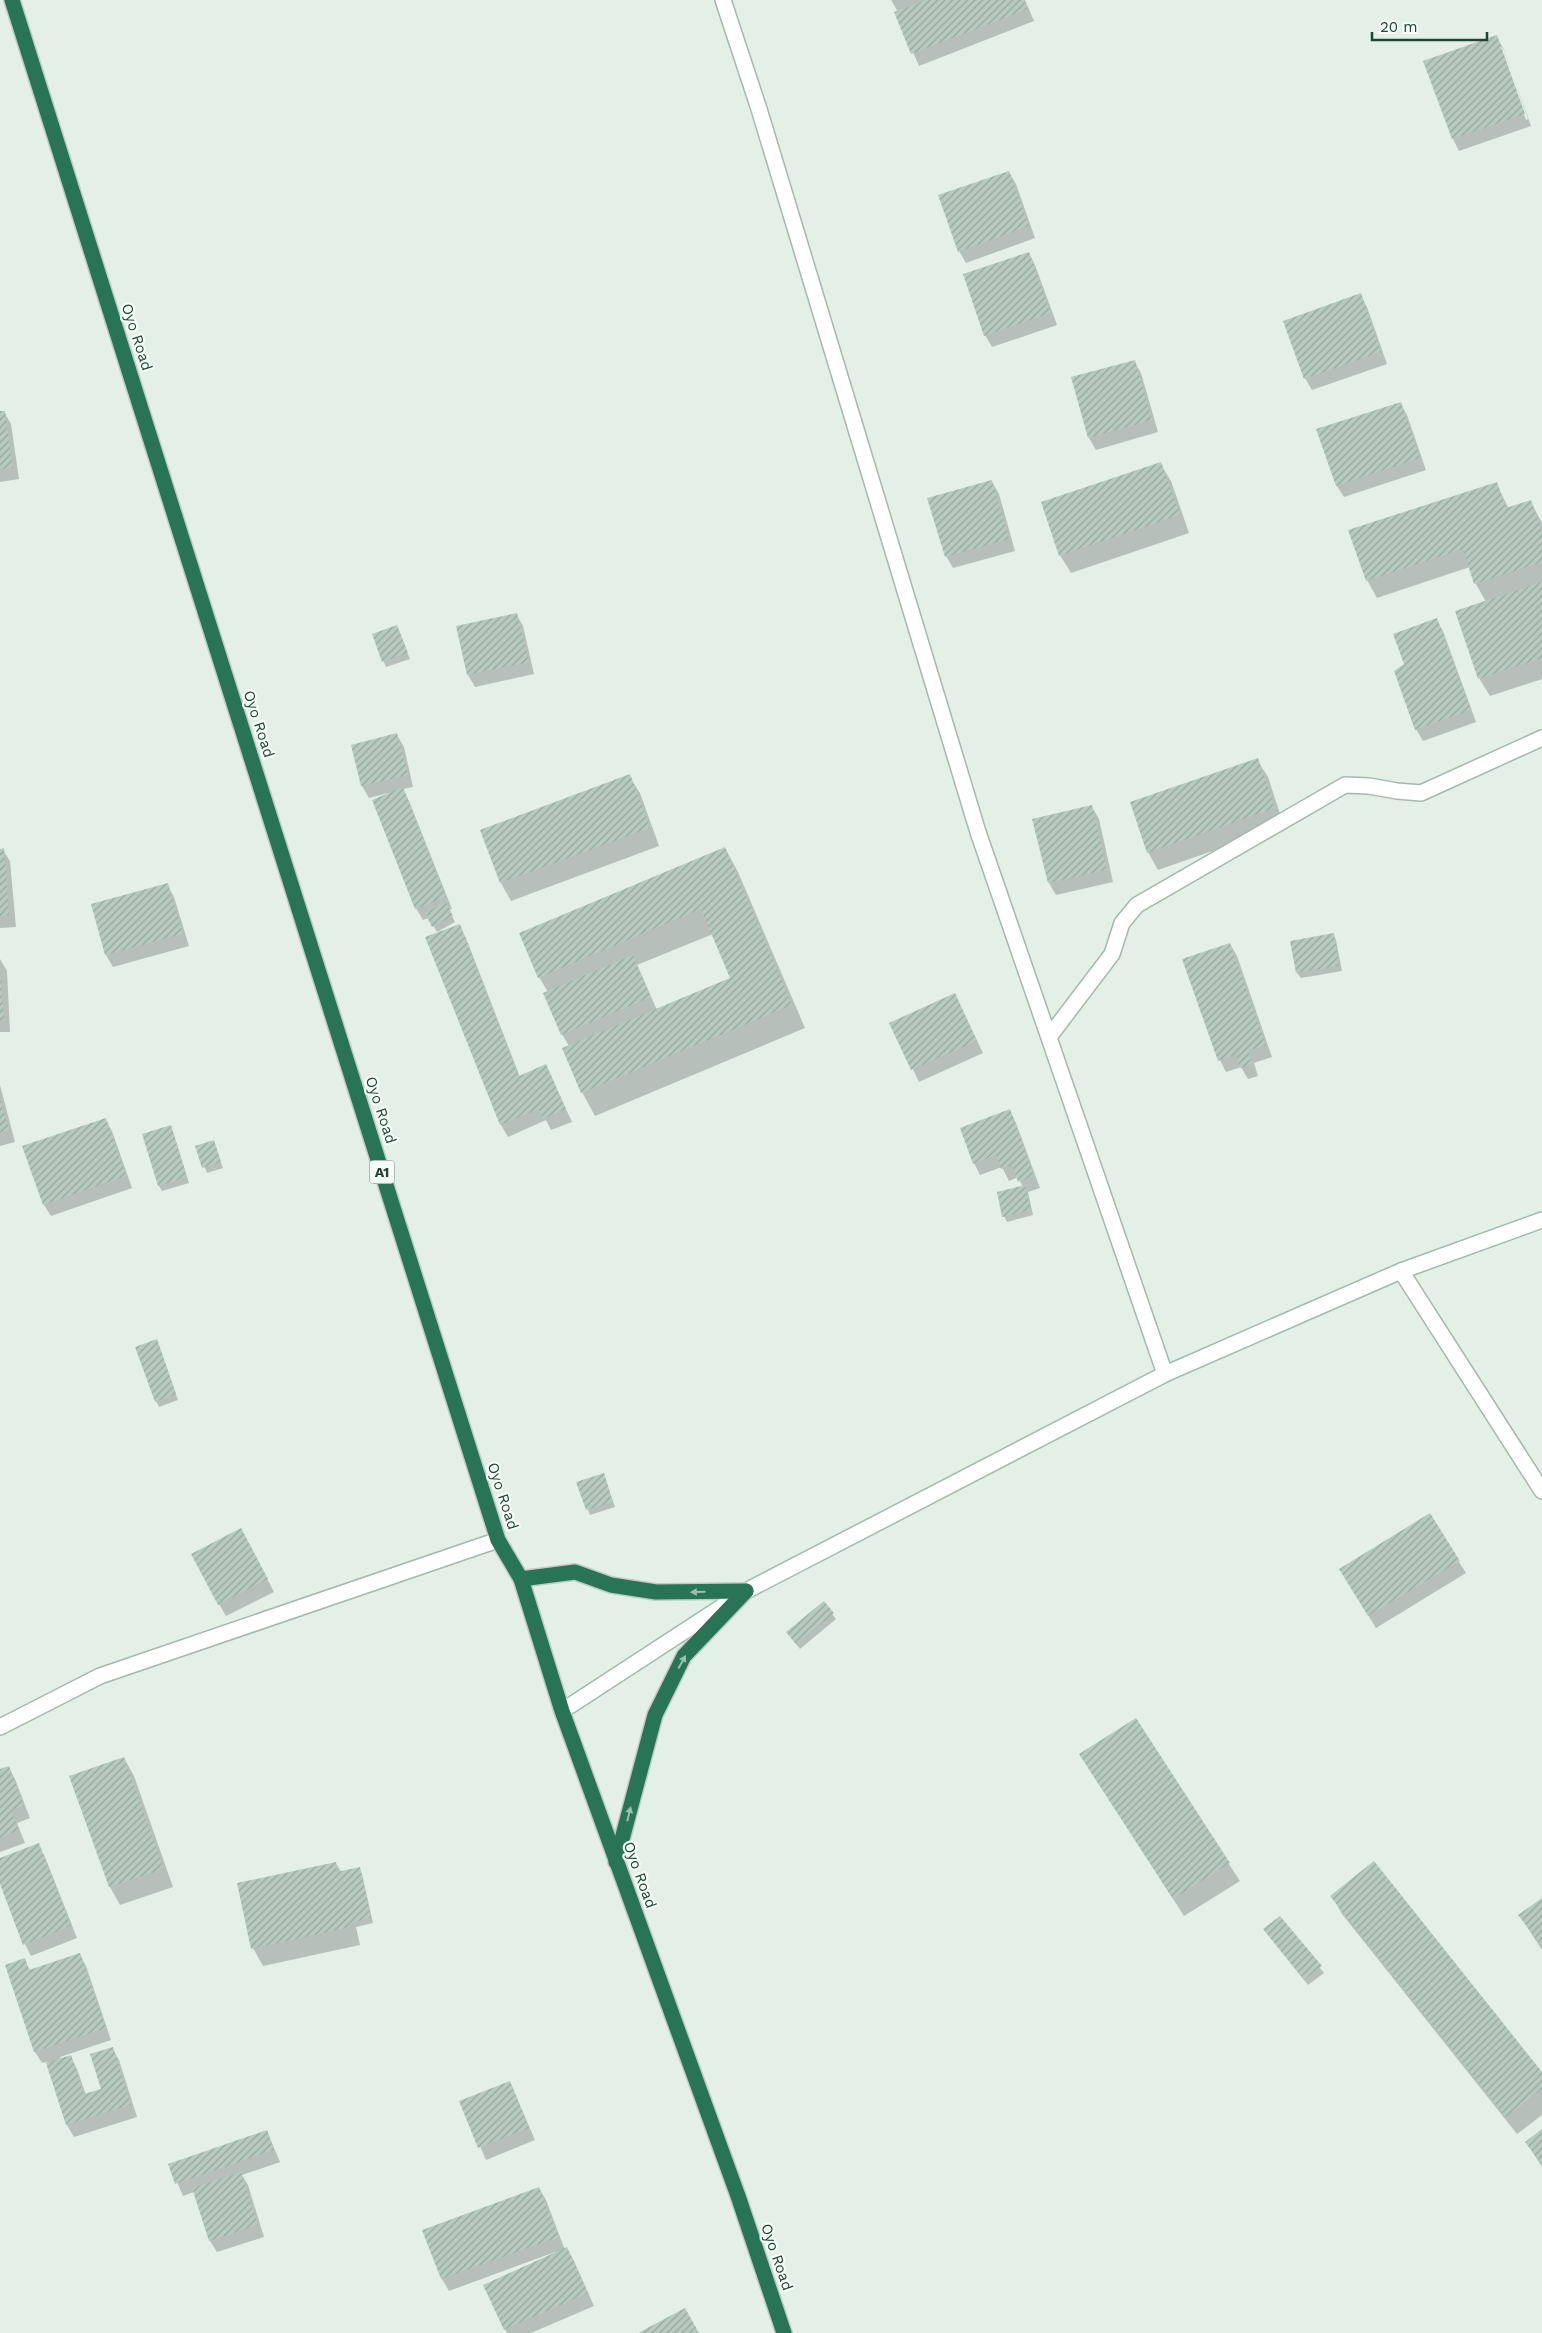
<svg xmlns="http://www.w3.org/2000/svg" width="1542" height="2333" viewBox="0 0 1542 2333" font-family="'Work Sans',sans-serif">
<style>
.shadow{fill:#0003;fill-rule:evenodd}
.building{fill:url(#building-hatch)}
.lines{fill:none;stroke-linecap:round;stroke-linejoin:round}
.street-casing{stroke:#a5b8ae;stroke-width:18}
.secondary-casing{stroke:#a0bcae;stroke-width:18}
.highway-casing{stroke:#c1cac6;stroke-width:18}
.street{stroke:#fff;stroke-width:15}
.secondary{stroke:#fff;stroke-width:15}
.highway{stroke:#287456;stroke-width:15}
.oneway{fill:#99beaf}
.labels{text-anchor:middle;stroke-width:4.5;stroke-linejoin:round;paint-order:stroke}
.shield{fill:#f5fbf7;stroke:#607a6e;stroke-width:1}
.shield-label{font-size:14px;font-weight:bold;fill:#204334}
.street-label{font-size:15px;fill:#204334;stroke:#f5fbf7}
</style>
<defs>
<pattern id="building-hatch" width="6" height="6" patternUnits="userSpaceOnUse" patternTransform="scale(1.25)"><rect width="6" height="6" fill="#b8cac0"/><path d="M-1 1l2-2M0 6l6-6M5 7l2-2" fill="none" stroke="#95a69d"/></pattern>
</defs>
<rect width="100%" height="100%" fill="#e4efe8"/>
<g class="shadow">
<path d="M891,0H1025L1034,21L919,66L896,13L898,12Z"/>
<path d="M1496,36L1503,48L1531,126L1459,151L1453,139ZM1500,47H1503L1528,119L1526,120Z"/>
<path d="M1009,172L1016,184L1035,238L966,263L959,251Z"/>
<path d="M1029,253L1035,265L1057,325L992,347L985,335Z"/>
<path d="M1360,295L1367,307L1387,364L1312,390L1305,378Z"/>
<path d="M1134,361L1141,373L1158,432L1096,450L1089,438Z"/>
<path d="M1400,403L1407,415L1426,470L1344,497L1337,486Z"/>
<path d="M4,412L11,424L19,479L0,482V413Z"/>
<path d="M1160,463L1171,481L1189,533L1071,573L1060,555Z"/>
<path d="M992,482L999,494L1015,551L953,568L946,556Z"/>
<path d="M1496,483L1509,509L1531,502L1542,523V679L1490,696L1479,678L1486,602L1476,584L1470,567L1377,598L1367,580Z"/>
<path d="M516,614L523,626L534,674L475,687L468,675Z"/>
<path d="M1436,619L1443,631L1476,722L1423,741L1416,729L1405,664Z"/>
<path d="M399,632L410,659L386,667L373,634Z"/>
<path d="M397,735L404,747L413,787L403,789L409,801L452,909L449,910L455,922L437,932L429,918L423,920L416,908L388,793L369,798L362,786L352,746Z"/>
<path d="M1257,760L1268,777L1284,826L1158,870L1148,852Z"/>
<path d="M629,776L640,793L659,846L511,901L501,883L481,830Z"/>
<path d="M1092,807L1099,819L1113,882L1056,895L1049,883L1034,820Z"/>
<path d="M725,848L738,872L805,1028L595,1116L582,1092L569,1046L562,1034L548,992L539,977ZM713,934L731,978L657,1010L637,965Z"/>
<path d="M0,850H3L10,861L16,927L0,928Z"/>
<path d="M167,885L174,897L189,946L113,967L106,955L93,905Z"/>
<path d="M459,926L466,938L520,1077L546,1066L572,1122L551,1130L546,1120L508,1137L501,1125L427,938Z"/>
<path d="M1333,934L1336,940L1342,971L1301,978L1297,973L1292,942Z"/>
<path d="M1230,944L1237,956L1272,1057L1254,1063L1258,1076L1248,1079L1241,1067L1226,1072L1220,1060Z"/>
<path d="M0,959L7,971L10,1032H0Z"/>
<path d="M955,995L983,1053L919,1082L891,1023Z"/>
<path d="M0,1085L15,1142L0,1146Z"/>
<path d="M1010,1111L1016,1123L1040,1188L1028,1192L1033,1215L1007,1222L1004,1216L1023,1187L1018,1177L1009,1181L1002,1167L980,1175L974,1163Z"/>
<path d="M105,1119L112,1131L132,1188L51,1216L44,1205L24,1147Z"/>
<path d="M173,1132L189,1183L162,1191L159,1186Z"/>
<path d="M213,1142L223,1168L207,1173L197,1147Z"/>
<path d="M159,1346L178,1400L159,1407L156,1401Z"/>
<path d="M603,1475L615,1507L590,1515L578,1483Z"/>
<path d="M248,1542L274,1592L226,1616L219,1604Z"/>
<path d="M1459,1562L1466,1573L1376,1628L1347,1581Z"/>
<path d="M824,1603L836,1619L800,1649L791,1638Z"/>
<path d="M1135,1720L1240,1881L1184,1916L1081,1755Z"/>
<path d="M124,1758L134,1776L173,1887L120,1905L110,1887L71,1777Z"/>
<path d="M8,1767L15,1779L30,1818L17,1823L25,1843L0,1852V1771Z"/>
<path d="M38,1845L45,1857L77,1938L31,1956L25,1944L0,1881V1859Z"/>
<path d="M336,1863L341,1872L359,1869L362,1874L373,1923L356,1927L360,1945L263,1966L253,1948Z"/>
<path d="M1332,1896L1542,2074V2115L1517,2134L1342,1914Z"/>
<path d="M1542,1899V1950L1520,1916Z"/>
<path d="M1279,1918L1324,1973L1308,1985L1265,1930Z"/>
<path d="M80,1955L86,1966L111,2040L60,2057L61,2060L71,2057L77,2069L86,2095L103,2090L112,2048L119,2060L137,2117L74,2137L67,2125L47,2062L42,2063L35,2052L24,1960L30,1970Z"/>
<path d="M510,2082L535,2140L486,2160L461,2102Z"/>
<path d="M1542,2130V2167L1526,2142Z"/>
<path d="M267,2131L280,2162L242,2175L248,2185L264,2237L217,2252L210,2241L194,2192L183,2196L170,2165Z"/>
<path d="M539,2188L546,2200L565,2250L567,2249L574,2261L594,2306L531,2333H507L484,2286L556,2254L555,2252L449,2291L442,2279L424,2231Z"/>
</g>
<g class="building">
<path d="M926,0H1024L1028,9L911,54L894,12Z"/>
<path d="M1497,35L1525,114L1452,139L1423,61Z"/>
<path d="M1009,171L1029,226L958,252L938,195Z"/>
<path d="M1029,252L1051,313L984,336L963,274Z"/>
<path d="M1361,293L1381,352L1304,379L1283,321Z"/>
<path d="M1135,360L1152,420L1088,438L1071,377Z"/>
<path d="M1401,402L1420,458L1336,486L1316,429Z"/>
<path d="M0,411H5L13,468L0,469Z"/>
<path d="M1161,462L1180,515L1059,556L1041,502Z"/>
<path d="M992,480L1009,539L945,557L927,498Z"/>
<path d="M1497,482L1506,508L1531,500L1542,533V562L1474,584L1463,549L1366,581L1348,530Z"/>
<path d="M1542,582V658L1478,679L1455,611Z"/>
<path d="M517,613L529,662L467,675L456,626Z"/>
<path d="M1437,618L1471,710L1415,730L1394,671L1404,664L1393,634Z"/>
<path d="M397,625L408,653L382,662L372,634Z"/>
<path d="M397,733L408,775L361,786L351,745Z"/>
<path d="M1258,758L1275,808L1147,853L1130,802Z"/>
<path d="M630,774L650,828L500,883L480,830Z"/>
<path d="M403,787L446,897L415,909L372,800Z"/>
<path d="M1092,805L1107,870L1048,883L1032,819Z"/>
<path d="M725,847L792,1005L581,1093L562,1048L730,978L701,909L538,978L519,933Z"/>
<path d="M4,848L9,915L0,916V849Z"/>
<path d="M168,883L183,934L105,955L91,904Z"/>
<path d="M446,902L453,916L432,927L425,913Z"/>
<path d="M460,924L518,1075L501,1084L546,1064L566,1109L543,1119L539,1109L500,1125L425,937Z"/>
<path d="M1334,933L1339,966L1296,973L1290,941Z"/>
<path d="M1230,943L1266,1045L1248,1051L1252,1064L1240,1068L1236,1054L1218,1061L1182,959Z"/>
<path d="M633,955L651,997L561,1035L543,993Z"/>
<path d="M0,973L4,1020H0Z"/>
<path d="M955,993L977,1041L911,1070L889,1023Z"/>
<path d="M0,1099L9,1130L0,1133Z"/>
<path d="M1010,1109L1034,1176L1018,1182L1012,1165L1001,1169L996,1155L973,1164L960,1128Z"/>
<path d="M106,1118L126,1176L43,1205L22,1146Z"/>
<path d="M171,1125L187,1177L158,1186L142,1134Z"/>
<path d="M214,1140L221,1162L202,1168L195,1146Z"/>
<path d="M1025,1185L1031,1210L1002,1217L997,1192Z"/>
<path d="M157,1339L176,1394L155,1402L135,1347Z"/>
<path d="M604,1473L613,1502L586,1510L576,1482Z"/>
<path d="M1430,1513L1460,1561L1368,1616L1339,1569Z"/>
<path d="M241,1528L268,1579L218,1605L191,1554Z"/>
<path d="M824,1601L834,1613L796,1644L786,1632Z"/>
<path d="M1136,1718L1230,1863L1173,1899L1079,1754Z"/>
<path d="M124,1757L164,1869L109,1887L69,1776Z"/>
<path d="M9,1766L24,1806L11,1811L19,1830L0,1838V1769Z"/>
<path d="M39,1843L71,1926L23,1945L0,1884V1858Z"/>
<path d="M1374,1861L1542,2072V2089L1506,2117L1330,1896Z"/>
<path d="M336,1862L337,1872L360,1867L371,1918L349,1923L351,1927L251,1949L237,1883Z"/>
<path d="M1542,1898V1946L1518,1915Z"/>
<path d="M1280,1916L1322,1966L1304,1980L1263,1929Z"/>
<path d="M80,1953L106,2028L34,2052L5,1965L25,1958L29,1970Z"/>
<path d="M113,2047L131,2105L66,2125L46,2063L71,2055L84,2094L101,2089L90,2054Z"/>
<path d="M510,2081L529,2128L478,2148L459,2101Z"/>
<path d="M1542,2129V2164L1525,2142Z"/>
<path d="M267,2130L274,2150L175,2184L168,2164Z"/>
<path d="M241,2172L258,2225L209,2241L192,2188Z"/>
<path d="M539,2187L559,2237L441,2279L422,2230Z"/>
<path d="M567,2247L588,2293L504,2330L483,2285Z"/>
<path d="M685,2308L699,2333H638Z"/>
</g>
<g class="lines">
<g class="street-casing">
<g id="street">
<path d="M723,0L759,109L978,832L1165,1374"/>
<path d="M1049,1037L1112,954L1122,923L1137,905L1345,785L1369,786L1397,791L1421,793L1542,738"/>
<path d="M1401,1271L1542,1491"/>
<path d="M0,1727L100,1676L498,1540"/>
</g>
</g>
<g class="secondary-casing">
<path id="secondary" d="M562,1711L746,1591L1165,1374L1401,1271L1542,1220"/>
</g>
<g class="highway-casing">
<g id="highway">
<path d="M12,0L498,1540L521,1579L562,1711L738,2196L784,2333"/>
<path d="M521,1579L575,1572L611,1585L656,1592L746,1591"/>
<path d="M616,1862L655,1715L684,1656L746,1591"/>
</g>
</g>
<use href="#street" class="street"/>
<use href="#secondary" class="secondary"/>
<use href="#highway" class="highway"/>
</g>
<defs><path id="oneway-solid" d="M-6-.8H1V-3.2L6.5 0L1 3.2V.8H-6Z" transform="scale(1.25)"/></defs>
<g class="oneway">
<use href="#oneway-solid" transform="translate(698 1592) rotate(179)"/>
<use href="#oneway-solid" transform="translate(682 1662) rotate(-61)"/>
<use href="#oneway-solid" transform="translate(629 1814) rotate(-76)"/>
</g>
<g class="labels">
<rect class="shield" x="369.5" y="1160.5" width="25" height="23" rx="4"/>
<g class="shield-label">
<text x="382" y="1177">A1</text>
</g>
<g class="street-label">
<text transform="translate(137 337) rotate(72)" y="5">Oyo Road</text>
<text transform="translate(259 724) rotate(72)" y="5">Oyo Road</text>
<text transform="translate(381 1110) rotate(72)" y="5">Oyo Road</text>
<text transform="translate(503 1496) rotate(72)" y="5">Oyo Road</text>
<text transform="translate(640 1875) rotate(70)" y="5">Oyo Road</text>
<text transform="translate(777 2257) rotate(71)" y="5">Oyo Road</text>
</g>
</g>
<path d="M1372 32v8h115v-8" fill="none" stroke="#204334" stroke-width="2.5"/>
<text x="1380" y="32" font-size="15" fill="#204334" stroke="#f5fbf7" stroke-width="4" paint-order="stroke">20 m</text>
</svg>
